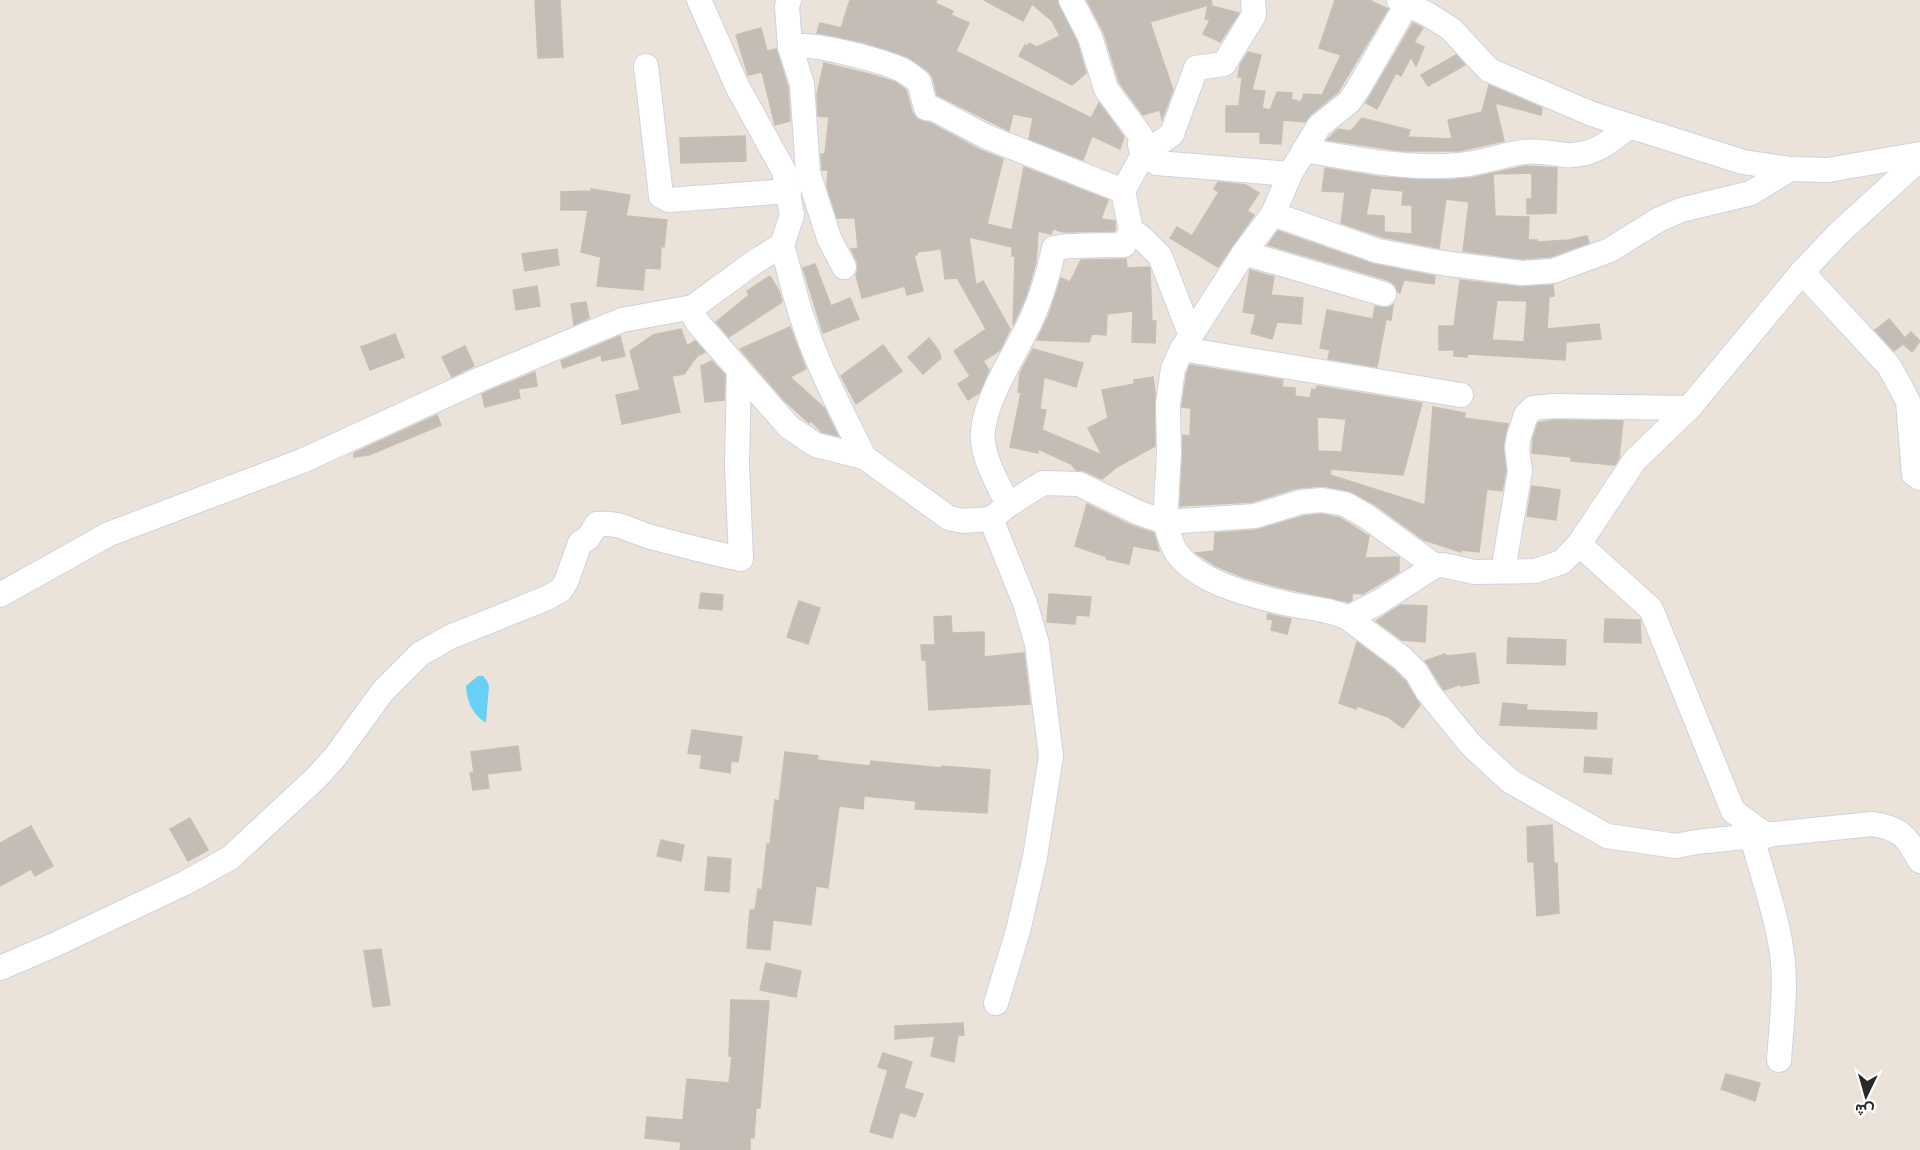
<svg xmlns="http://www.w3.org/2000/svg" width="1920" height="1150" viewBox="0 0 1920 1150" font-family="Raleway,Vazirmatn,sans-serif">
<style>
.water{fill:#68d0f2}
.building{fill:#c3bdb5;stroke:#c7bfb3;stroke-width:1.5;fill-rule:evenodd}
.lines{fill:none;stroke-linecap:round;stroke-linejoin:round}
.minor-casing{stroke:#ced3e2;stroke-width:26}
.minor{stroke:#fff;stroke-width:24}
</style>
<rect width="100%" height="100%" fill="#ebe3d9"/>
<path class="water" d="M478,676H483L487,681L489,686L486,723C472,714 467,702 466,686Z"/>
<g class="building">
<path d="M535,0H560L563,57L538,58Z"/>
<path d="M850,0H937L935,3L953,11L951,15L969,23L956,51L1091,118L1099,103L1124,137L1120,149L1092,136L1083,160L1029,139L1033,118L1013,114L1009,131L937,95L933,78L929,72L908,57L862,42L817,33L820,23L841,28Z"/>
<path d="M984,0H1057L1077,42L1086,73L1072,85L1019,56L1025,45L1028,46L1029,43L1037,47L1060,36L1052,21L1032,4L1023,21Z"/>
<path d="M1087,0H1211L1212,4L1150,22L1173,90L1162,119L1160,110L1143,115L1119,82L1104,33Z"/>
<path d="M1335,0H1369L1388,9L1338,92L1310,115L1305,122L1283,120L1281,144L1260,143V132H1226V106H1239L1242,77H1238L1240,65L1248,52L1261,55L1252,90L1265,91L1262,108L1270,110L1277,92L1292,93L1291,99L1301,102L1304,94L1322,95L1341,55L1319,48Z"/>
<path d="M1208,5L1239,13L1220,42L1203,34L1210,20L1205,19Z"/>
<path d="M1413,23L1423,28L1414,42L1424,47L1416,66L1411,57L1401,76L1396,73L1377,109L1366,103Z"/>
<path d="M761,28L767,51L776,49L788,87L790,121L775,125L762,72L748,75L736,35Z"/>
<path d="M1456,55L1465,65L1428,86L1421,75Z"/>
<path d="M824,63L869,74L895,82L906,90L912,112L917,119L930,123L980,150L1003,159L987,224L1012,230L1024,167L1108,200L1101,219L1115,221V231L1063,232L1053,229L1051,234L1038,231L1036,262L1026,296L1013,325L1015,256H1012V247L969,237L976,285L983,281L1010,329L1000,350L983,361L989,370L979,393L968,400L958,384L970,376L954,351L986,329L957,278L945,279L941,249L917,252V255H914L923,291L907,295L905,286L862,298L856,275L858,268L857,261L851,249L858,248L855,218H837L827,187L828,170H822L821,154H825L829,117L818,116L817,94Z"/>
<path d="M1489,85L1542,108L1541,115L1495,103L1504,141L1459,151H1403L1327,140L1338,129L1351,131L1362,118L1410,130L1408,137L1452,139L1448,120L1482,112Z"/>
<path d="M745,136L746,161L681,163L680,138Z"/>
<path d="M1525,166L1557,168L1556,213L1527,214V199H1532V173L1493,174L1495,216L1529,217L1528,240H1537V242L1569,240L1587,236L1589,243L1550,257L1522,259L1463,251L1469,202L1446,199L1439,248L1382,237L1341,223L1345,192L1322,191L1325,168L1380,177L1440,180L1471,178ZM1371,188L1403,191L1402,205H1412V234L1384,232V216L1366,215Z"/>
<path d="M1218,182L1246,185L1259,193L1247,211L1254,215L1218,267L1170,238L1177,227L1192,236L1219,192L1214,189Z"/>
<path d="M591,189L630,195L626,216L667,220L664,247L661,246L660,269L645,268L643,290L597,286L601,257L581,252L588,210H561V192L591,191Z"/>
<path d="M1278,231L1373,264L1435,276L1434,284L1404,280L1400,293L1398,292L1395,285L1388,280L1268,245Z"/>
<path d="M557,249L559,265L525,271L522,254Z"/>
<path d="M1126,259L1127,268L1149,267L1150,270L1152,321H1156L1155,343L1132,342L1133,311L1107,314L1106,335L1092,334L1089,342L1037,340L1049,315L1061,278L1070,282L1081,260Z"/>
<path d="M815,264L831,306L850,298L859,319L823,333L803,268Z"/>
<path d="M1250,270L1274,277L1271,295L1303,298L1301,324L1277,322L1272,339L1251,333L1256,314L1243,312Z"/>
<path d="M770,276L779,291L782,302L729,337L716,322L749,295L747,291Z"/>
<path d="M1460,280L1520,287L1553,285L1554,296L1549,297L1547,329L1599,324L1601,339L1566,342L1565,360L1468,354L1467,357L1454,356V350H1439V326H1454ZM1497,300L1527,301L1524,342L1492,340Z"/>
<path d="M537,286L540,306L516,310L513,290Z"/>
<path d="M586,302L589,318L574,325L571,304Z"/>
<path d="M1393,305L1391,320L1386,319L1377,367L1328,359L1330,350L1320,348L1327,310L1373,319L1375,306L1387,308Z"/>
<path d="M1889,319L1905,338L1911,332L1920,341L1912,352L1903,344L1894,351L1875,330Z"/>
<path d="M790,327L806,369L790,377L824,408L838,436L822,432L811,421L809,423L784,400L740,349Z"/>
<path d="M681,329L687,346L695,341L705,352L700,355V352L684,374L672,376L680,412L622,424L616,395L640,390L630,351L653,335Z"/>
<path d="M395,334L404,357L370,370L361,347Z"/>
<path d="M620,336L625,356L602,361L601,355L563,368L561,361Z"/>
<path d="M929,338L939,351L941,358L923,374L908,357Z"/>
<path d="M883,345L902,371L856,404L841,376Z"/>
<path d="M465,346L474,366L452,377L442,357Z"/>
<path d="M1033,349L1083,363L1076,387L1044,377L1040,409L1046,410L1042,430L1102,455L1088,428L1108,418L1102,390L1134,384V380L1153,377L1155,392V446L1117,467L1102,479L1085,471L1076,470L1071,464L1038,449V453L1010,447L1021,393L1018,392L1020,373Z"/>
<path d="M712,361L725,375L724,400L705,402L701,366Z"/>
<path d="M1190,365L1283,380L1282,387L1295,388V396L1310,398L1312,389L1316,390L1317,386L1422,403L1403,475L1331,469L1330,475L1425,505L1433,407L1465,413L1464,418L1508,424L1503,446L1506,471L1502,491L1487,489L1479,552L1461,550V552L1424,540L1374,504L1352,492L1324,486L1297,488L1252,502L1180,506L1183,435L1190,436L1191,408L1182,407V405L1187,373ZM1317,417L1346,419L1342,452L1318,451Z"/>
<path d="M535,372L537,386L518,389L520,398L485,407L482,394Z"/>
<path d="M437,415L441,425L369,455L354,457V453Z"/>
<path d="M1554,420L1623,421L1619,458L1615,465L1571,461V457L1532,453L1533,439L1538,423Z"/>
<path d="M1532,486L1560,490L1556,520L1527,516Z"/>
<path d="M1087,504L1130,525L1154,533L1159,551L1133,546L1129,564L1106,559L1107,557L1075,546Z"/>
<path d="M1321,514L1340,518L1369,536L1365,558L1399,557V572L1363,594L1352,593V600L1349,602L1283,588L1243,577L1216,566L1196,553L1214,551L1215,533L1256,530L1304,516Z"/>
<path d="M701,593L723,595L722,610L699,608Z"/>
<path d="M1049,594L1091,597L1089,616L1076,615L1075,624L1047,622Z"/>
<path d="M799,601L820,608L808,644L787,637Z"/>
<path d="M1401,605L1427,606L1425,642L1402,640L1376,621Z"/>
<path d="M1268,614L1291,619L1287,634L1271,630L1273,620L1267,619Z"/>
<path d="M951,616L952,633L984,632V657L1024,653L1030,704L929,710L926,660H922L921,645H935L934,617Z"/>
<path d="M1605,619L1640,620L1641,643L1604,642Z"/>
<path d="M1508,638L1566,640L1565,665L1507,663Z"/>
<path d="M1357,642L1393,669L1406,682L1420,705L1403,728L1388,717L1357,706L1356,709L1339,703Z"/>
<path d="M1475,653L1479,683L1461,686V684L1444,690L1425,661L1445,654L1446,656Z"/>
<path d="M1503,703L1527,705L1526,710L1597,713L1596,729L1500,725Z"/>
<path d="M692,730L742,737L738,762L731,761L730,773L700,768L702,755L688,753Z"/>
<path d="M518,746L521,770L487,774L489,788L473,790L470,773H474L471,752Z"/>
<path d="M785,752L818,756L817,760L870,766L871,761L942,768V766L990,770L987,813L915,809L916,801L864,796L863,809L839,806L828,888L816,886L811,925L773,920L770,950L747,948L750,910H755L758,889L762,890L767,844H770L775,800L779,801Z"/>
<path d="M1585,757L1612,759L1611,774L1584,772Z"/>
<path d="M190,818L208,850L188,861L170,829Z"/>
<path d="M1552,825L1554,864L1557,863L1559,913L1537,916L1534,862H1528L1527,827Z"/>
<path d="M31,826L53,866L35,876L31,869L0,886V843Z"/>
<path d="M661,840L684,845L681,861L657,856Z"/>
<path d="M708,857L731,859L729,892L705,890Z"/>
<path d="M381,949L390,1005L373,1007L364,951Z"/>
<path d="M766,963L801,971L796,997L760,990Z"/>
<path d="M731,1000L769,1001L760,1108H756L754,1138L750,1137V1150H680L681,1142L645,1138L647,1117L683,1120L687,1079L729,1083L732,1056H729Z"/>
<path d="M963,1023L964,1035H958L954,1062L931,1056L935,1036L895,1039V1026Z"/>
<path d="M883,1053L912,1062L904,1088L923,1094L915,1117L900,1112L892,1138L870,1132L888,1070L878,1067Z"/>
<path d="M1726,1074L1760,1083L1755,1101L1721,1089Z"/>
</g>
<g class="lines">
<g class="minor-casing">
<g id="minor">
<path d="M789,0L787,6L790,47C806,40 877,60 895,67C904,70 912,76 919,82L926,108L934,109L987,137L1123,191"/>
<path d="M1071,0L1090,37L1106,89L1141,136L1140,145L1143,155L1157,163L1290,174"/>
<path d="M1399,0L1429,15L1451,29L1489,70L1592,114L1743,162L1790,169L1828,170L1920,154"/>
<path d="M1407,4L1358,89L1349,102L1319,126L1290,174L1273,214L1244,253L1182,349L1173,369L1168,404L1169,454L1165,522L1255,516L1301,502L1322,500L1345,504L1366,516L1435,566"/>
<path d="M790,47L802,84L808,173L829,238L844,267"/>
<path d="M646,66L661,196L669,200L789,191"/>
<path d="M1304,150C1356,159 1408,170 1460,165C1482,163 1502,155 1523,152C1537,150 1551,153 1565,155C1593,157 1609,142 1630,126"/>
<path d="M1273,214L1378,251L1442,263L1522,273L1553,271L1610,250L1658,220L1681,210L1751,193L1790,169"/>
<path d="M1131,230L1141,237L1160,256L1191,336"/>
<path d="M782,245C789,269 794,294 802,317C817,366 842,411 864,457"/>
<path d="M1244,253L1384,294"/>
<path d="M1802,272L1889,366L1908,401L1914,474L1920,478"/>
<path d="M693,307L692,313L698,323L789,427L816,445L864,457L949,518L963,521L991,519L1008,505L1043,483L1079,484L1139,513L1165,522C1168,531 1171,545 1177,553C1198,582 1246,594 1280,602C1303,608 1327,608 1348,618L1379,602L1435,566L1443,565L1474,572L1535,571L1562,562L1579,544L1635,460L1689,408L1802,272L1840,232L1920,159"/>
<path d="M1182,349L1461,395"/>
<path d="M1008,505C999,485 985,463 983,441C979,406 1018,350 1032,318C1042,295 1049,272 1054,248C1078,244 1101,246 1124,245L1131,230L1123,191L1143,155L1172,134L1196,68L1224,64L1254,15L1253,0"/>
<path d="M991,519L1025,603L1037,644L1051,756L1035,857L1018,931L996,1003"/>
<path d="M1579,544L1651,609L1733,811L1767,836"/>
<path d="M1503,571L1520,471L1517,448L1519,436L1526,415L1533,408L1553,406L1689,408"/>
<path d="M0,595L109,534L302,461L481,379L588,334L622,320L693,307L753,263L782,245L792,215L784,171L737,86L699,0"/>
<path d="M1348,618L1402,658L1417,673L1427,691L1471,745L1510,781L1607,836L1676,846L1696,842L1872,824C1901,828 1906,836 1920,861"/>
<path d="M1752,837C1763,878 1779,921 1783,963C1786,995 1781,1028 1779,1060"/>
<path d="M0,968L54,945L185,883L230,858L316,778L335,757L383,691L420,654L450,637L547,598L561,590L566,582L580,543L588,538L597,524C621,522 630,531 651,537C681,545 711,553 741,559L737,465L739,370"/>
</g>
</g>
<use href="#minor" class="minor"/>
</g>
<g transform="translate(1866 1096) rotate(185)" stroke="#ffffff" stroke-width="4.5" paint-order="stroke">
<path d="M0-4.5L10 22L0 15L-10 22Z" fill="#282828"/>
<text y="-9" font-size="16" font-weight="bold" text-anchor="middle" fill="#282828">ش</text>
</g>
</svg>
